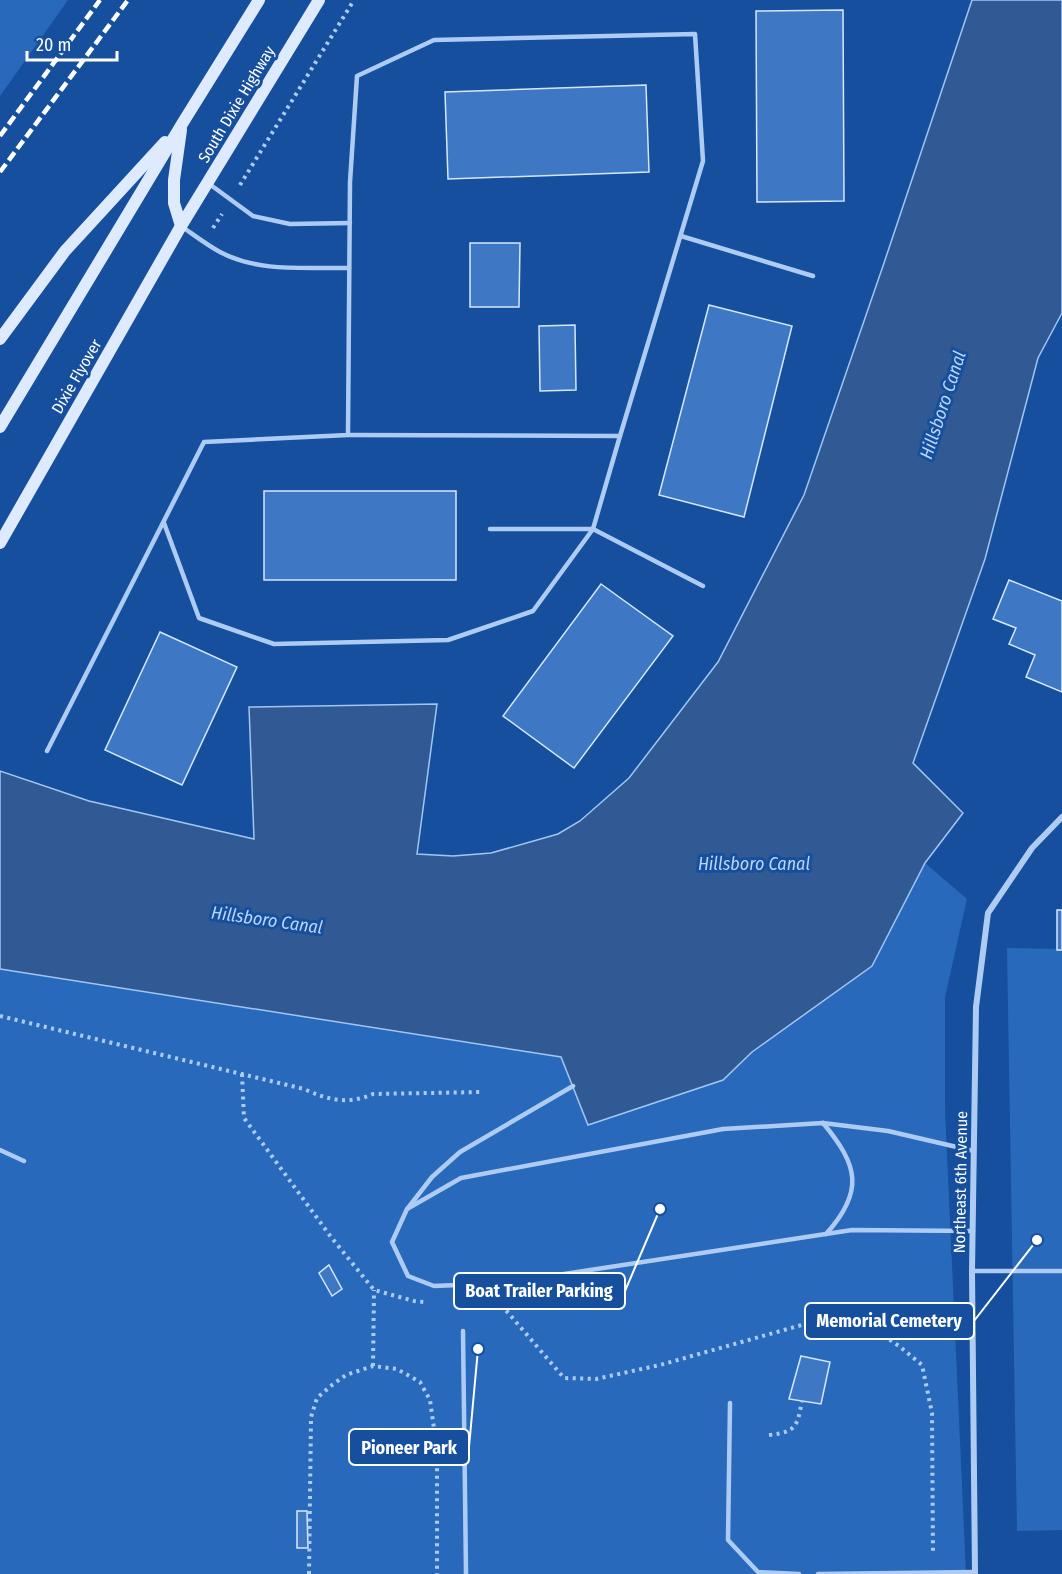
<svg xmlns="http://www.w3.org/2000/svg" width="1062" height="1574" viewBox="0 0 1062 1574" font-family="'Fira Sans Condensed',sans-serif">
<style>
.green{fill:#2969bc}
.water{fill:#315a94;stroke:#a1c6f6;stroke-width:1.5}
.building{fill:#3e78c5;stroke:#d6e7fd;stroke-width:1.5}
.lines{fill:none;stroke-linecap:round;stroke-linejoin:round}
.path{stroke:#aeccf3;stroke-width:4;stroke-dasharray:3 4.5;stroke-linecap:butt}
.service{stroke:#aeccf3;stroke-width:4.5}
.minor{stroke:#aeccf3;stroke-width:6}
.secondary{stroke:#deeafd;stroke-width:12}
.rail{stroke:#fff;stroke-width:4.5;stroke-dasharray:10 4.5;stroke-linecap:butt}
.labels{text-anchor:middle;stroke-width:6;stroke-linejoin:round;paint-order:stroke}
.street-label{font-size:16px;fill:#fff;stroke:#164f9e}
.water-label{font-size:18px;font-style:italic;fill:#bbd6f9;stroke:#164f9e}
.leader{fill:none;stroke:#fff;stroke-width:2}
.callout-dot{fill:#fff;stroke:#164f9e;stroke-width:2}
.callout{fill:#164f9e;stroke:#fff;stroke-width:2}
.callout-label{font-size:18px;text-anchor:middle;font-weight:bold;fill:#fff}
</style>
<rect width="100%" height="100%" fill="#164f9e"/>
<g class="green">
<path d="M0,0H68L0,96Z"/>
<path d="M925,863L967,899L945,997V1110L966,1574H0V969L562,1057L588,1125L723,1080L752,1052L872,966Z"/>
<path d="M1007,948L1062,949V1530L1017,1531Z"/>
</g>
<path class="water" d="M972,0H1062V313L1038,358L985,559L913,763L963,813L925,863L872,966L752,1052L723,1080L588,1125L561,1057L0,969V771L89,801L254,839L249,707L437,704L417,854L453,856L491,853L558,834L580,821L629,778L718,662L804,495L884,263Z"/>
<g class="building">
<path d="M843,10L844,201L757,202L756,11Z"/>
<path d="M646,85L649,172L448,179L445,92Z"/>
<path d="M470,243H520L519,307H470Z"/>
<path d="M709,305L792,326L744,517L659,495Z"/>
<path d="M575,325L576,390L540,391L539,326Z"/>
<rect x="264" y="491" width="192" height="89"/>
<path d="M1009,580L1062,601V692L1026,677L1035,655L1009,644L1016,628L993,619Z"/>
<path d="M601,584L673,636L574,768L503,716Z"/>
<path d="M160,632L237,667L182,785L105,750Z"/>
<rect x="1057" y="910" width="5" height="40"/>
<path d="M329,1265L342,1289L332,1296L319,1273Z"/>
<path d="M801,1356L830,1362L821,1404L789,1399Z"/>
<path d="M297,1511H307L308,1548H297Z"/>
</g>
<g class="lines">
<g class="path">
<path d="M240,185L354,0"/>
<path d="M213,228L222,214"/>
<path d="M0,1016L304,1089C328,1100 348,1105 373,1094L483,1092"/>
<path d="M242,1074L244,1118L331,1237L374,1290L414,1301L424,1302"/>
<path d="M455,1305L504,1308L564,1378L596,1379L660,1365L823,1319L865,1323L899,1346L922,1365L932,1413L933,1555"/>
<path d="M373,1366L374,1290"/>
<path d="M769,1435C797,1432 797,1426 802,1401"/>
<path d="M309,1574L311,1417L317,1398L332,1385L346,1375L373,1366L397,1369L420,1382L430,1400L437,1450V1574"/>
</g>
<g class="service">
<path d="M208,183L253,216L290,224L350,223"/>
<path d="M181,226C194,235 207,245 220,252C259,273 307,267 349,268"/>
<path d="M681,236L813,276"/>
<path d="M348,435L620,436L593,529H490"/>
<path d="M164,523L199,618L274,644L448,640L533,611L593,529L703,586"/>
<path d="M47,751L204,442L348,435L350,182L357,76L434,40L695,34L703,161L620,436"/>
<path d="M823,1123C858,1165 865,1191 826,1234"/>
<path d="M0,1150L24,1161"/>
<path d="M408,1208L432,1177L460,1152L573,1086"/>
<path d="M973,1231L852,1230L505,1283L434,1286L408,1276L392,1242L407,1209L461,1178L723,1129L823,1123L888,1131L974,1151"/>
<path d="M972,1271H1062"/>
<path d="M463,1331L466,1574"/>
<path d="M730,1403L728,1540L758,1572L799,1574"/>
<path d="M818,1574L975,1572"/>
</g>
<path class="minor" d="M975,1574L972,1271L976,1007L988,913L1032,848L1062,817"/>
<g class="secondary">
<path d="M181,130L174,180V203L181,226"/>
<path d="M0,339L65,251L165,142"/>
<path d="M0,427L182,124L259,0"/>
<path d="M0,543L181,226L319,0"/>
</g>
<g class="rail">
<path d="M0,136L100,0"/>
<path d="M0,172L128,0"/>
</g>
</g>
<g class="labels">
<g class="street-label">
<text transform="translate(236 104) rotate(-59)" y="6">South Dixie Highway</text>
<text transform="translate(76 376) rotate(-60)" y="6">Dixie Flyover</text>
<text transform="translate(960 1182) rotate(-89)" y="6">Northeast 6th Avenue</text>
</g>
<g class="water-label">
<text transform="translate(943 405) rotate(-72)" y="6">Hillsboro Canal</text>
<text x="754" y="870">Hillsboro Canal</text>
<text transform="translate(267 920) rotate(8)" y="6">Hillsboro Canal</text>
</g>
</g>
<path class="leader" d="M660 1209L625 1291M1037 1240L974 1321M478 1349L469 1447"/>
<g class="callout-dot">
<circle cx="660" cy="1209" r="6"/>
<circle cx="1037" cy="1240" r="6"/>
<circle cx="478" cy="1349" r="6"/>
</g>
<g class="callout">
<rect x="454" y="1273" width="171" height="36" rx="6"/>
<rect x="805" y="1303" width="169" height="36" rx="6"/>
<rect x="349" y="1429" width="120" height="36" rx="6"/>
</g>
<g class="callout-label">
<text x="539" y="1297">Boat Trailer Parking</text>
<text x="889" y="1327">Memorial Cemetery</text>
<text x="409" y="1454">Pioneer Park</text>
</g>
<path d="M27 51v9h90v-9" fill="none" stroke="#ffffff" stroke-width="3"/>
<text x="36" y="51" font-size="18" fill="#ffffff" stroke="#164f9e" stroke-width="4.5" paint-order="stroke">20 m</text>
</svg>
